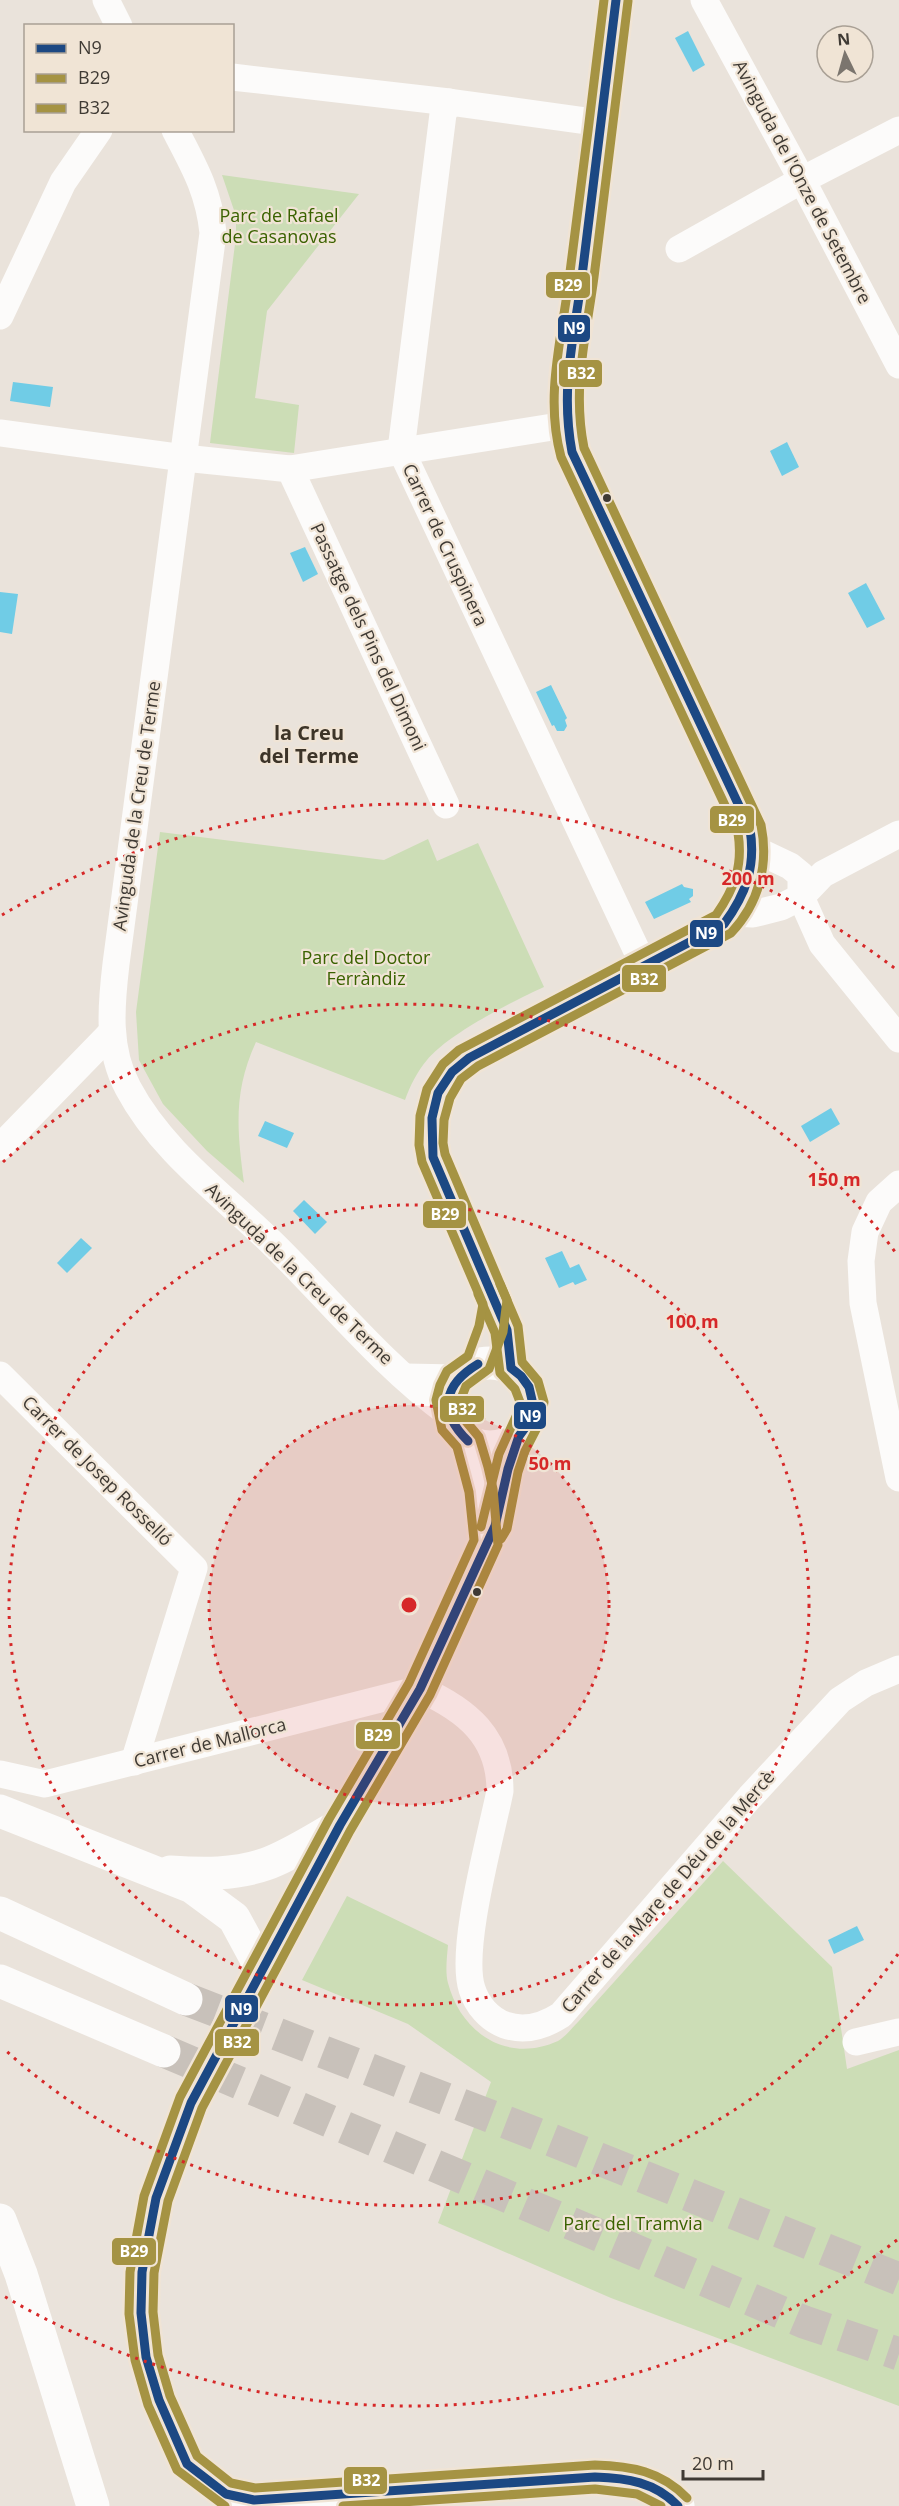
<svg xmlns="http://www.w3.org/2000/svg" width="899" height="2506" viewBox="0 0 899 2506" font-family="'Open Sans',sans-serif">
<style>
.green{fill:#ccddb6}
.water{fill:#70cce6}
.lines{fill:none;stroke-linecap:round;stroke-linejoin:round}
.highway-tunnel{stroke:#c8c1ba;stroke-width:33;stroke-dasharray:33 16;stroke-linecap:butt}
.street{stroke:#fcfbfa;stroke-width:27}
.secondary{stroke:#fcfbfa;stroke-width:33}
.highway{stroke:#fcfbfa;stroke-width:33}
.bus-1-casing{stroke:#f0e4d5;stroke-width:14}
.bus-2-casing{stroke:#f0e4d5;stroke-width:14}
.bus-3-casing{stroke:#f0e4d5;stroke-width:14}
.bus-1{stroke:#1c4883;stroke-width:9}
.bus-2{stroke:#a59343;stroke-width:9}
.bus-3{stroke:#a59343;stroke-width:9}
.ring{fill:none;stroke:#d62828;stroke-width:3;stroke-dasharray:3 6}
.bus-dot{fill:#3f3a34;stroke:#f0e4d5;stroke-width:2}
.labels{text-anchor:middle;stroke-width:4.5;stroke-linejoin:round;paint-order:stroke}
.street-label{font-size:18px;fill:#3f3a34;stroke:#f0e4d5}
.park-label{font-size:18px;fill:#3a6200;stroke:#f0e4d5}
.neighbourhood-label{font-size:20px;font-weight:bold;fill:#3d3428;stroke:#f0e4d5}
.centre{fill:#d62828;stroke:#f0e4d5;stroke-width:3}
.ring-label{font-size:18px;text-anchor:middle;font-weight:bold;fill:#d62828;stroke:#f0e4d5;stroke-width:4.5;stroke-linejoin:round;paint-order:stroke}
.line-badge{stroke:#f0e4d5;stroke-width:2}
.badge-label{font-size:16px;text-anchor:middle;font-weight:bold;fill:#fff}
</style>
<rect width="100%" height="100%" fill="#eae3db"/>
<g class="green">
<path d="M222,175L359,194L267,311L255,398L299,405L294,453L210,443L236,236V216Z"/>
<path d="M160,832L384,860L428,839L437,861L478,843L544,987C513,1001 448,1034 427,1060C417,1072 410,1086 405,1100L256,1042C233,1092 237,1130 244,1183L207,1151L163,1104L139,1060L136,1012Z"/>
<path d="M723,1861L832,1967L847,2069L899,2050V2406L611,2298L438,2223L491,2082L408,2024L302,1980L347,1896L448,1945C447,1957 445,1972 448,1983C461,2033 507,2064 558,2041C565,2037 572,2028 578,2022Z"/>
</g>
<g class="water">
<path d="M688,31L705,65L693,72L675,38Z"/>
<path d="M13,382L53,387L50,407L10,401Z"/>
<path d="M787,442L799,467L782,476L770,451Z"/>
<path d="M305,547L318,574L303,582L290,553Z"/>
<path d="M866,583L885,619L867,628L848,593Z"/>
<path d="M0,592L18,594L12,634L0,632Z"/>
<path d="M551,685L567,718L565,720L567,726L564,731H557L554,725L552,726L536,692Z"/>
<path d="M682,884L684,887L693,889V896L689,899L691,902L654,919L645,902Z"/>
<path d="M831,1108L840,1124L810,1142L801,1126Z"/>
<path d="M265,1121L294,1133L287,1148L258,1136Z"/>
<path d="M304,1200L327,1222L315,1234L293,1211Z"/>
<path d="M81,1238L92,1248L67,1273L57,1263Z"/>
<path d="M562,1251L570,1268L579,1264L587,1280L575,1285L573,1282L559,1288L545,1258Z"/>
<path d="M857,1926L864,1940L834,1954L828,1940Z"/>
</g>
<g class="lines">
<g class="highway-tunnel">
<path d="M186,1999L534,2133L899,2279"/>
<path d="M164,2051L804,2322L899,2354"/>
</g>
<g class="street">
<path d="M106,0L119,26"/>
<path d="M704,0L802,180L899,365"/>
<path d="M232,77L449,102"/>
<path d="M601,123L449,102L443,114L401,450L644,966"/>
<path d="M175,130C194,166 209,192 213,233L116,964C111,1006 107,1049 128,1088C162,1152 222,1194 273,1244C330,1300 383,1366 449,1414"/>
<path d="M679,249L802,180L899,130"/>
<path d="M0,316L63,182L99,130"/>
<path d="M0,433L184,458L290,469L565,425"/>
<path d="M290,469L446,805"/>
<path d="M754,849L790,866L801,875V897L822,944L899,1039"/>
<path d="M732,913L753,914L781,907L801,897L823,874L899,834"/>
<path d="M0,1147L112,1032"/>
<path d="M899,1184L879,1202L865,1232L861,1261L863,1303L899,1478"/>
<path d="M0,1375L194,1568L134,1762"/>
<path d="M405,1377L457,1378"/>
<path d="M0,1774L45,1784L420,1689C467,1710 500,1737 500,1791C491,1836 459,1949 472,1989C477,2005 489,2019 505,2025C525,2032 544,2026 561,2015L750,1797L840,1700L866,1683L899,1669"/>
<path d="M856,2042L899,2032"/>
</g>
<g class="secondary">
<circle cx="490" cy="1405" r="42"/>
<path d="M511,1368L507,1330L433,1157C427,1122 433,1086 462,1062C471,1056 481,1051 491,1045L724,924C748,893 758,869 750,829L572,452C556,387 574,339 582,276C593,184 605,92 616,0"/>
<path d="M519,1436L503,1486L495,1526L420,1689L340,1825L191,2103L171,2153L156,2198L142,2272L141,2313L146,2357L159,2400L187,2464L226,2494L254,2500L595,2477C626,2478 657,2480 678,2506"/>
<path d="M468,1441L481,1490L485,1528"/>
</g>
<g class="highway">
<path d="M0,1811L192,1887L234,1918L261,1968"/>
<path d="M170,1872C202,1874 235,1875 266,1864C291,1855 316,1838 340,1825"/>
<path d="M0,1913L186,1999"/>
<path d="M0,1981L164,2051"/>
<path d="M0,2220L21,2274L93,2506"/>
</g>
<g class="bus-1-casing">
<g id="bus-1">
<path d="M616,0C605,92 594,184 582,276C574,339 560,387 572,452L750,829C756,867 746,894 724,924L469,1058L452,1072L438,1093L432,1118L433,1157L507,1330L511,1368L521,1376L529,1387L532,1400L531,1413L527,1425L519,1436L508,1469L495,1526L420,1689L340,1825L191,2103L156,2198L142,2272L141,2313L146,2357L159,2400L187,2464L226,2494L254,2500L595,2477C627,2478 655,2482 678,2506"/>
<path d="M468,1441C438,1412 443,1385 478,1364"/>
</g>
</g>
<g class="bus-2-casing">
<g id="bus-2">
<path d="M478,1294L495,1333L500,1373L515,1389L520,1402L518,1412L499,1454L481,1527"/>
<path d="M225,2506L177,2470L148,2405L135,2360L129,2314L130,2272L144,2196L180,2097L329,1819L409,1683L474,1540L469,1492L464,1473L457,1447L442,1430L436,1400L440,1385L447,1371L468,1356L479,1326L483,1304L422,1162L419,1145L420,1116L427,1089L443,1064L459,1050L716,915C735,888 743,865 738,833L561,457C544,395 563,334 570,272C582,181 593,91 604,0"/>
<path d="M343,2506L595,2489L637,2494L661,2506"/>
</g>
</g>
<g class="bus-3-casing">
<g id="bus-3">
<path d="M628,1C617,93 606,185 594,277C586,337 572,388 584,448L761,825C769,865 759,903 731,933L478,1066L461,1079L450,1098L444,1120L443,1143L445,1154L507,1300L503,1332L489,1369L466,1386L460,1401L464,1419L479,1437L488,1467L493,1489L498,1545L430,1695L350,1831L202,2108L168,2201L154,2273L153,2312L158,2355L170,2396L197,2456L231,2483L255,2488L595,2465C631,2466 661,2471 687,2498"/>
<path d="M500,1284L518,1326L522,1362L538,1381L544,1402L541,1420L525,1451L518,1472L507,1529L501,1539"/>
</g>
</g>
<use href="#bus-1" class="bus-1"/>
<use href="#bus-2" class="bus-2"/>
<use href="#bus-3" class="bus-3"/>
</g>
<circle cx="409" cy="1605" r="200" fill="#d62828" fill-opacity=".12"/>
<g class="ring">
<circle cx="409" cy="1605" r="200"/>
<circle cx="409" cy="1605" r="400"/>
<path d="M898 1954A601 601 0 0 1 3 2048M3 1162A601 601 0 0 1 898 1256"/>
<path d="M897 2240A801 801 0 0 1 2 2295M2 915A801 801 0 0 1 897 970"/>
</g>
<g class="bus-dot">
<circle cx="607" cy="498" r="5"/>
<circle cx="477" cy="1592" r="5"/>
</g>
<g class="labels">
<g class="street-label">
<text transform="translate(802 182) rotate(62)" y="6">Avinguda de l'Onze de Setembre</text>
<text transform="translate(445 545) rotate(65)" y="6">Carrer de Cruspinera</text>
<text transform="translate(368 637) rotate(65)" y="6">Passatge dels Pins del Dimoni</text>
<text transform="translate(137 806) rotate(-82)" y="6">Avinguda de la Creu de Terme</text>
<text transform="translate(299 1274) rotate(44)" y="6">Avinguda de la Creu de Terme</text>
<text transform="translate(97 1471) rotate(45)" y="6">Carrer de Josep Rosselló</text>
<text transform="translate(210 1743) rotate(-14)" y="6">Carrer de Mallorca</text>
<text transform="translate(668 1892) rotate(-49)" y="6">Carrer de la Mare de Déu de la Mercè</text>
</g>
<g class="park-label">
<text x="279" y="222">Parc de Rafael<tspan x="279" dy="21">de Casanovas</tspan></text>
<text x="366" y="964">Parc del Doctor<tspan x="366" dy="21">Ferràndiz</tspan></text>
<text x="633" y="2230">Parc del Tramvia</text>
</g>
<g class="neighbourhood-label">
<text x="309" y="740">la Creu<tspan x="309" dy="23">del Terme</tspan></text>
</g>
</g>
<circle cx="409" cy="1605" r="9" class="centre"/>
<g class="ring-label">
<text x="748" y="885">200 m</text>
<text x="834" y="1186">150 m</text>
<text x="692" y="1328">100 m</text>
<text x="550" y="1470">50 m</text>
</g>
<g class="line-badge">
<rect x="545" y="271" width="46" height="28" rx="6" fill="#a59343"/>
<rect x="557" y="314" width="34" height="29" rx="6" fill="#1c4883"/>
<rect x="558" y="359" width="45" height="29" rx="6" fill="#a59343"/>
<rect x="709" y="805" width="46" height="29" rx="6" fill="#a59343"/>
<rect x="689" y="919" width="35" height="29" rx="6" fill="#1c4883"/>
<rect x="621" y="964" width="46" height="29" rx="6" fill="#a59343"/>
<rect x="422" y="1200" width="45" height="29" rx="6" fill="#a59343"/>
<rect x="439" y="1395" width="46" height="28" rx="6" fill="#a59343"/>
<rect x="513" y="1401" width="34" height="29" rx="6" fill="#1c4883"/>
<rect x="355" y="1721" width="46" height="29" rx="6" fill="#a59343"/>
<rect x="224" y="1994" width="35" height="29" rx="6" fill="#1c4883"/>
<rect x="214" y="2028" width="46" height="29" rx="6" fill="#a59343"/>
<rect x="111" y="2237" width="46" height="29" rx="6" fill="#a59343"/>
<rect x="343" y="2466" width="45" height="29" rx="6" fill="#a59343"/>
</g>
<g class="badge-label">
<text x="568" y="291">B29</text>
<text x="574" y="334">N9</text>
<text x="581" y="379">B32</text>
<text x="732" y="826">B29</text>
<text x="706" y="939">N9</text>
<text x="644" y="985">B32</text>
<text x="445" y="1220">B29</text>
<text x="462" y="1415">B32</text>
<text x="530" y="1422">N9</text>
<text x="378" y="1741">B29</text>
<text x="241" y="2015">N9</text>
<text x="237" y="2048">B32</text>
<text x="134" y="2257">B29</text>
<text x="366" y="2486">B32</text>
</g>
<rect x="24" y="24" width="210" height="108" fill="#f0e4d5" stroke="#a9a095" stroke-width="1.5"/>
<rect x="36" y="44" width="30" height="9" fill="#1c4883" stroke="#a9a095" stroke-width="1.5"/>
<text x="78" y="54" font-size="18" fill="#3f3a34">N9</text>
<rect x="36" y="74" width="30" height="9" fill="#a59343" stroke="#a9a095" stroke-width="1.5"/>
<text x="78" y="84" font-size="18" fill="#3f3a34">B29</text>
<rect x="36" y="104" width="30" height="9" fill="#a59343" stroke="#a9a095" stroke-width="1.5"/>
<text x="78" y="114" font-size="18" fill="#3f3a34">B32</text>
<g transform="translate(845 54) rotate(355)"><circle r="28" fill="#f0e4d5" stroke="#a9a095" stroke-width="1.5"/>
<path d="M0-4.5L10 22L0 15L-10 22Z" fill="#7b756e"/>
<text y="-9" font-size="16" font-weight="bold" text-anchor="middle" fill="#3f3a34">N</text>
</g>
<path d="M683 2470v9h80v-9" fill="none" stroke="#3f3a34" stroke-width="3"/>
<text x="692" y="2470" font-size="18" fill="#3f3a34" stroke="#f0e4d5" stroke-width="4.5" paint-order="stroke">20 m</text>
</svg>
